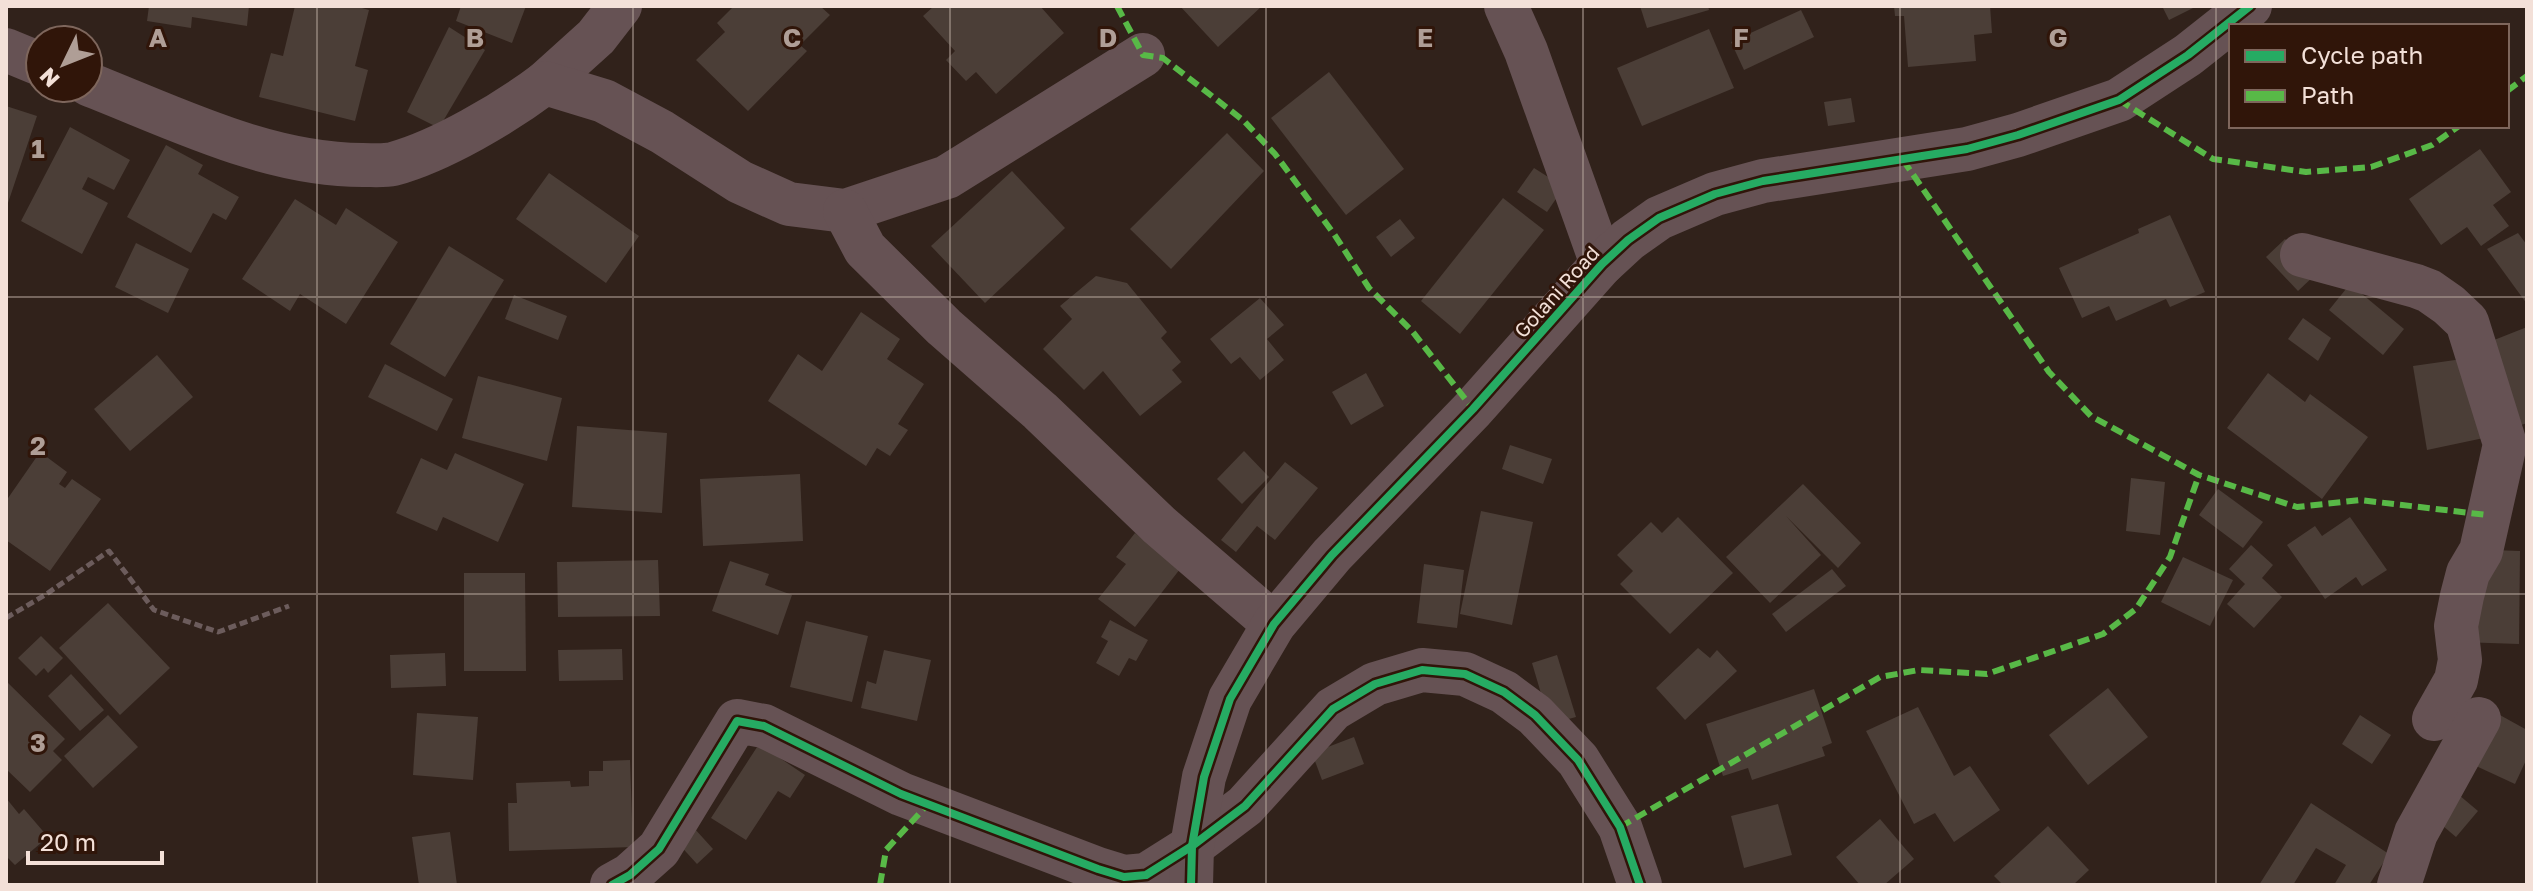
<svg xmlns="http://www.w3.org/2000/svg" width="2533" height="891" viewBox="0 0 2533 891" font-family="'Golos Text',sans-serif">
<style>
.building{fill:#4b3e37}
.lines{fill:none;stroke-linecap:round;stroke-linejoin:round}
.path{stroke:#6c5c5c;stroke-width:5;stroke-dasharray:8 4;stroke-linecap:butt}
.minor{stroke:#665254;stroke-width:44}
.quiet{stroke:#58b947;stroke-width:6;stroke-dasharray:12 6;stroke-linecap:butt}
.cycleway-casing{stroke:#301509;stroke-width:13}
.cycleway{stroke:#26ab63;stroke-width:8}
.grid{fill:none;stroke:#af9e96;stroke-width:2;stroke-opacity:0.55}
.labels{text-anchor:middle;stroke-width:6;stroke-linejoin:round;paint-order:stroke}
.street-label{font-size:20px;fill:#f3e0d8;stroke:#301509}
.grid-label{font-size:26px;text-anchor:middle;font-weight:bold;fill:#af9e96;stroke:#301509;stroke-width:6;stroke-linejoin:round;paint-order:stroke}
</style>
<rect width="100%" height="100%" fill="#31221b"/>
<g class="building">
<path d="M149,6H249L247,26L192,17L191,28L147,21Z"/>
<path d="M295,6H355L369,10L355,66L368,70L355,121L259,97L271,53L283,56Z"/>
<path d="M461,6H526L512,43L456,21Z"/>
<path d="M734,6H820L830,15L800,45L807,51L748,111L696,60L725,32L717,23Z"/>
<path d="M934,6H1040L1064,33L996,94L976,72L966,81L946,60L955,51L923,16Z"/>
<path d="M1180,6H1262L1218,47Z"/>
<path d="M1640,6H1708L1709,10L1647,28Z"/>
<path d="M1894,6H1990L1992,33L1974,35L1976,61L1908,67L1904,16H1895Z"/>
<path d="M2162,6H2197L2169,20Z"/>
<path d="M1801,10L1814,37L1744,70L1731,42Z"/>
<path d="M449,27L485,50L439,128L407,112Z"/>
<path d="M1709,29L1734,88L1642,126L1617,68Z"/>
<path d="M1329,72L1404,169L1346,215L1271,118Z"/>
<path d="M1851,98L1855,122L1828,126L1824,102Z"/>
<path d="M6,106L37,116L7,206H6Z"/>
<path d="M70,127L130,160L114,190L88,177L82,189L108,203L82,254L21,221Z"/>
<path d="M1227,133L1264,171L1171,269L1130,229Z"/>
<path d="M166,145L203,165L198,174L239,197L226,220L213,213L191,253L127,217Z"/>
<path d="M2480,149L2511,192L2493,205L2509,226L2481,246L2467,227L2441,245L2409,199Z"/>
<path d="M1534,168L1564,187L1547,212L1517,192Z"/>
<path d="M1012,171L1065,228L985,303L931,246Z"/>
<path d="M549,173L639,236L606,283L516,219Z"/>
<path d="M1503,198L1544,230L1460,334L1421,301Z"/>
<path d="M295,199L336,225L346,208L398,242L346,324L300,294L290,311L242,279Z"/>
<path d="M2170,215L2205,292L2170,307L2166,299L2116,321L2109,306L2082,318L2059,268L2139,233L2138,229Z"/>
<path d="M1400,219L1415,238L1391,257L1376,237Z"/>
<path d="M2518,233L2527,245V304L2487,249Z"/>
<path d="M2285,239L2317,273L2298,291L2266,257Z"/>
<path d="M136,243L189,269L168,313L115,287Z"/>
<path d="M449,246L504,280L445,377L390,344Z"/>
<path d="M1096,276L1127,283L1167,332L1161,338L1181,362L1172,370L1182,382L1140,416L1103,371L1084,390L1043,349L1072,319L1060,306Z"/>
<path d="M2350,284L2404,329L2383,355L2329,310Z"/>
<path d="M514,295L567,316L558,340L505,319Z"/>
<path d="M1260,298L1284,325L1267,339L1284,360L1260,380L1240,357L1231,364L1210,339Z"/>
<path d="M861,312L900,339L887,359L924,384L898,424L908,430L890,456L877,448L866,466L768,401L798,354L822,371Z"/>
<path d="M2303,318L2331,338L2318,361L2288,339Z"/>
<path d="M2527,327V423L2510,429L2479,346Z"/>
<path d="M157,355L193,397L130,451L94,409Z"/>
<path d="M2469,358L2498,435L2427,450L2413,366Z"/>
<path d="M385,364L453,399L437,431L368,397Z"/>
<path d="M1366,373L1384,406L1351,425L1332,392Z"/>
<path d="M2268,373L2305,402L2310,394L2368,437L2322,499L2227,428Z"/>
<path d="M478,376L562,398L547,461L462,438Z"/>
<path d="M577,426L667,433L662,513L572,507Z"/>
<path d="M1510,445L1552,459L1543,484L1502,469Z"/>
<path d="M1244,451L1269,477L1242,504L1217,479Z"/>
<path d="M40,452L67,472L59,484L65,488L72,479L101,499L50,571L6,540V501Z"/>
<path d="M455,453L524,484L498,542L443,517L437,531L396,513L421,458L447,470Z"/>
<path d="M1285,462L1318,488L1275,540L1257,526L1236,552L1221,540Z"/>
<path d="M800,474L803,541L703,546L700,479Z"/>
<path d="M2131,478L2165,482L2160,535L2126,531Z"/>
<path d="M1803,484L1861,543L1838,568L1786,516L1821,555L1770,603L1726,557Z"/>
<path d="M2218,489L2263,522L2243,548L2199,515Z"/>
<path d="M1481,511L1533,522L1512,625L1460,614Z"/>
<path d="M1678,517L1733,573L1670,634L1620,584L1633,571L1617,555L1651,522L1662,533Z"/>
<path d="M2350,517L2387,570L2362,586L2356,577L2325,599L2287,545L2315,526L2322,536Z"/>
<path d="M1135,533L1180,569L1135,627L1098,599L1126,564L1116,557Z"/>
<path d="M2251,545L2273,565L2262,578L2282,597L2254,628L2227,604L2245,584L2229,569Z"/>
<path d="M2462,549L2520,551L2519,644L2461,642Z"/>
<path d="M2183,557L2233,580L2210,626L2161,602Z"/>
<path d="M658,560L660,616L558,617L557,562Z"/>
<path d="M730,561L769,574L765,585L792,595L778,635L712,611Z"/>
<path d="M1424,564L1464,570L1457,628L1417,623Z"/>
<path d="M1832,569L1846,586L1786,632L1772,614Z"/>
<path d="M464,573H525L526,671H464Z"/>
<path d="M108,603L170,668L120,715L59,648Z"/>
<path d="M1110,620L1148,640L1136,661L1129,658L1119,676L1096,663L1108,641L1101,637Z"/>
<path d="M806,621L868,636L852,702L790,687Z"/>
<path d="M41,636L63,658L48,673L44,668L36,676L18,658Z"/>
<path d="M1698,648L1710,658L1717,650L1737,671L1685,720L1656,688Z"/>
<path d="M622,649L623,680L559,681L558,650Z"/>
<path d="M884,650L931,660L917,721L861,708L867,681L876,684Z"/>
<path d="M445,653L446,686L391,688L390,655Z"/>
<path d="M1557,655L1576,717L1550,724L1532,663Z"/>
<path d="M71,674L104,710L80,731L48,696Z"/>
<path d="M6,681L65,739L53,751L62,760L30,792L6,769Z"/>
<path d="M2108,688L2148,737L2088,785L2049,735Z"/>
<path d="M1814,689L1832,743L1822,747L1825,756L1752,780L1748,768L1723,776L1706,724Z"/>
<path d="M1918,707L1954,776L1970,766L2000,810L1954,842L1935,813L1914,824L1866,731Z"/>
<path d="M2489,709L2527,730V758L2515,784L2463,760Z"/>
<path d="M417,713L478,717L473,780L413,775Z"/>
<path d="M108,715L138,747L93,788L64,756Z"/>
<path d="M2360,715L2391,735L2372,764L2342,744Z"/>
<path d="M1354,737L1364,764L1322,780L1312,753Z"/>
<path d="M759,744L805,775L790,798L778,791L746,840L711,818Z"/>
<path d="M630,760L633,847L509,851L508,803H517L516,783L570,781L571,787L589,786V771H603V761Z"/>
<path d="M2440,779L2478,811L2456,837L2417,804Z"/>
<path d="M6,798L19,814L24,809L48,837L15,865L6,856Z"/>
<path d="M2311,803L2389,854L2369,885H2334L2346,865L2316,848L2293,885H2259Z"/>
<path d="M1778,804L1792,855L1744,868L1731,816Z"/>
<path d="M1880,819L1914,859L1884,885H1860L1836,857Z"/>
<path d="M2048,826L2089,870L2073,885H2003L1994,876Z"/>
<path d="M694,828L713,849L697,864L677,842Z"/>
<path d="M450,832L457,885H419L412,837Z"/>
</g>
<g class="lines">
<path class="path" d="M6,618L45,595L109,551L154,610L218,632L289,606"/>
<g class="minor">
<path d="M1506,6L1526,51L1602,264"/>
<path d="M6,50L40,64"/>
<path d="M545,83L596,37L620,6"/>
<path d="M88,84C175,118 267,165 363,165C373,165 384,166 393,164C441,151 505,113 545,83L604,101L662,132L740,182L789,204L845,211L947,177L1143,55"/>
<path d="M845,211L865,249L944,327L1040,411L1159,525L1274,624"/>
<path d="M2302,255L2416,286L2429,291L2449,305L2467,322L2505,444L2481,551L2468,573L2462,596L2456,626L2460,660L2456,680L2434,719"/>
<path d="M612,885L630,875L659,849L737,721L764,726L901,794L1098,869L1124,877L1146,875L1192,846L1245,806L1333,709L1375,684L1422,670L1465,674L1504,692L1535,715L1578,760L1620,827L1640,885"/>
<path d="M1191,885L1192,846L1204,777L1230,699L1274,624L1332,555L1473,409L1602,264L1628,240L1659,218L1715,194L1763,181L1967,149L2018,135L2119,100L2188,55L2250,6"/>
<path d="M2399,885L2416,833L2479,719"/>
</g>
<g class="quiet">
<path d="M1117,6L1143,55L1163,58L1244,121L1275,154L1334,234L1369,288L1412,331L1473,409"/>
<path d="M2507,91L2527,76"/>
<path d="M2119,100L2213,159L2306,172L2371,167L2432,145L2459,126"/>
<path d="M1903,160L2049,372L2091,416L2199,475L2297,507L2360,500L2487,515"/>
<path d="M1620,827L1880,677L1919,670L1987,674L2103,634L2136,609L2170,557L2199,475"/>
<path d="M880,885L886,850L928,804"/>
</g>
<g class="cycleway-casing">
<g id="cycleway">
<path d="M612,885L630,875L659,849L737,721L764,726L901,794L1098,869L1124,877L1146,875L1192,846L1245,806L1333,709L1375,684L1422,670L1465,674L1504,692L1535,715L1578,760L1620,827L1640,885"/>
<path d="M1191,885L1192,846L1204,777L1230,699L1274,624L1332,555L1473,409L1602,264L1628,240L1659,218L1715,194L1763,181L1967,149L2018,135L2119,100L2188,55L2250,6"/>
</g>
</g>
<use href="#cycleway" class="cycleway"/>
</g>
<path class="grid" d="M317,6V885M633,6V885M950,6V885M1266,6V885M1583,6V885M1900,6V885M2216,6V885M6,297H2527M6,594H2527"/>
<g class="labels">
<g class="street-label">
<text transform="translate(1557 292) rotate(-48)" y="7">Golani Road</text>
</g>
</g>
<g class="grid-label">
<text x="158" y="47">A</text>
<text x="475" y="47">B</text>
<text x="792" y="47">C</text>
<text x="1108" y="47">D</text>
<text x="1425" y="47">E</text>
<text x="1741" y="47">F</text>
<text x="2058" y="47">G</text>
<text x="38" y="158">1</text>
<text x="38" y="455">2</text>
<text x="38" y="752">3</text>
</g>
<rect width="2533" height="891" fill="none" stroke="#f3e0d8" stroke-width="16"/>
<rect x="2229" y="24" width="280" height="104" fill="#301509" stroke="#7e665c" stroke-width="2"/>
<rect x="2245" y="50" width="40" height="12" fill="#26ab63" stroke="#7e665c" stroke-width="2"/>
<text x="2301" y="64" font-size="24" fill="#f3e0d8">Cycle path</text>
<rect x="2245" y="90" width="40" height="12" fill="#58b947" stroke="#7e665c" stroke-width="2"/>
<text x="2301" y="104" font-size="24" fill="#f3e0d8">Path</text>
<g transform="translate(64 64) rotate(227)"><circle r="38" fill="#301509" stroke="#7e665c" stroke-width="2"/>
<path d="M0-6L14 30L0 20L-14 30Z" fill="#af9e96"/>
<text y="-12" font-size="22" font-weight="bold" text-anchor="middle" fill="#f3e0d8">N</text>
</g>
<path d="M28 851v12h134v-12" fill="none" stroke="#f3e0d8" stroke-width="4"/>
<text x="40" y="851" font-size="24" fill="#f3e0d8" stroke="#301509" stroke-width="6" paint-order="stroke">20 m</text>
</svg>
